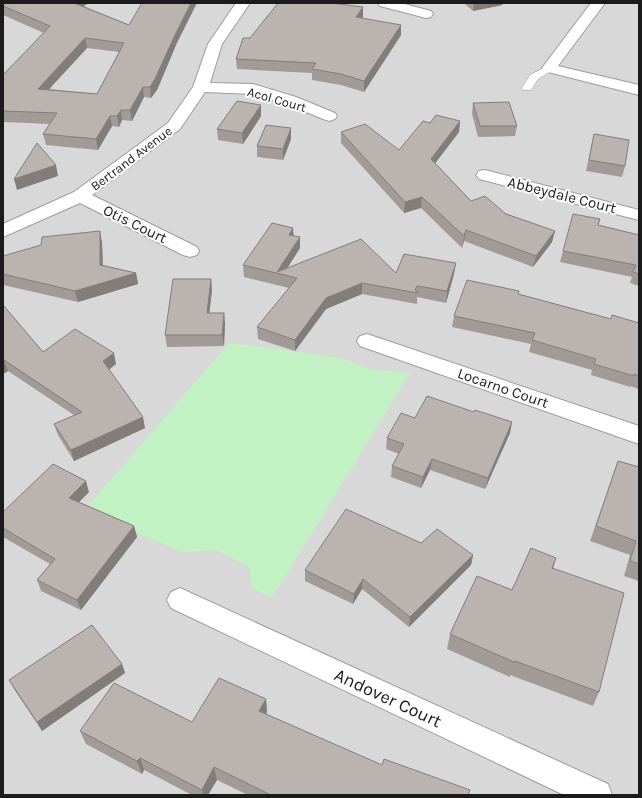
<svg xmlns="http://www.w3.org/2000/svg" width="642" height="798" viewBox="0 0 642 798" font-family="Karla,sans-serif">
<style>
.residential{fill:#d9d8d8}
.park{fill:#c2f2c3}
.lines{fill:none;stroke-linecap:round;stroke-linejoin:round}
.lane-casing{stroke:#9c9c9c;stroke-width:1}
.street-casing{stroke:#9c9c9c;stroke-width:2}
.lane{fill:#fff;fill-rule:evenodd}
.street{fill:#fff;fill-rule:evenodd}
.wall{fill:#a19a96;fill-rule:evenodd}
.shaded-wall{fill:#837d7a}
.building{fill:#bbb3af;stroke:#837d7a;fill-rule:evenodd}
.labels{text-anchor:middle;stroke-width:4;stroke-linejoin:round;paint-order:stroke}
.far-street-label{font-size:13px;fill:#1b1b1b;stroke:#fff}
.street-label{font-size:15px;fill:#1b1b1b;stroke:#fff}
.near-street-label{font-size:18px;fill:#1b1b1b;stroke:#fff}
</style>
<rect width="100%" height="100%" fill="#ece8e2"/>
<rect class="residential" x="3" y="3" width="636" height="792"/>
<path class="park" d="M229,343L341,358L372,370L410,373L272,598L252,588L249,567L216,550L184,552L83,512Z"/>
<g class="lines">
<g class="lane-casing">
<path id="lane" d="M549,65L553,66L554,68L553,70L538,79L531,90H523L522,88L530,75Z"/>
</g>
<g class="street-casing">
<g id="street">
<path d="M236,3H250L222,44L210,83L253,84L296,97L335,113L337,116L335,119L329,121L323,119L284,103L252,94L205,92L180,129L92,195L197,247L199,251L197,255L190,257L183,255L80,203L3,237V224L74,192L168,123L193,87L208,44Z"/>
<path d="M378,3H401L431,11L433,14L431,17L426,18L380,6Z"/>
<path d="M591,3H605L558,66L639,85V95L544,71L542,68Z"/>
<path d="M485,170L639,210V220L479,179L476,175L479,171Z"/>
<path d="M367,334L639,426V444L360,346L357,341L360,336Z"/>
<path d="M180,588L608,784L612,795H564L171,608L167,600L171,592Z"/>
</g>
</g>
<use href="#lane" class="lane"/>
<use href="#street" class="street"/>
</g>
<g class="wall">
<path d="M3,3L83,6L176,45L157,90L151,98L144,97L132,121L122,120L119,127L112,126L98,150L46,145L43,134L50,124L3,122V75L44,33L3,15ZM87,48L119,52L97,94L49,89Z"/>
<path d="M464,3H503L502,5L473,11Z"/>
<path d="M363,7V17L362,18L401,35L364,92L341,85L312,80V73L237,69L236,59L250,38Z"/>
<path d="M473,103L517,126L515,136L478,137L472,114Z"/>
<path d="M261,116L243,144L218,140L217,129Z"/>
<path d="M460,121L459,132L435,163L471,201L555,231L552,242L533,267L464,241L462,248L421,208L404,213L341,143V132L399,150L430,123Z"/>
<path d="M594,134L625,166L622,177L586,171Z"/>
<path d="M291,139L283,160L257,157V146Z"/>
<path d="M598,225L639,235V286L630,283L632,277L560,262L563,251Z"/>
<path d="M294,236L300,248L287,268L396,273L454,274L446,303L417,297V304L362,294L326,309L295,351L258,339L257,327L289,288L244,277L243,265Z"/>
<path d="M102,242L103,265L136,273L138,284L78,302L3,285V256Z"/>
<path d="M211,279L212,290L209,313H224L225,324L224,346L167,347L165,335Z"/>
<path d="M518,294L611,319L639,323V389L630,386V387L591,375L592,370L529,352L531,344L452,327L454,316Z"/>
<path d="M3,305L43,352L116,364L109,370L145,428L74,461L58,435L54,424L74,415L8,371L3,374Z"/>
<path d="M474,412L512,422L510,433L485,489L430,470L421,488L391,477L392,466L399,454L386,449L387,438L415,418Z"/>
<path d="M618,461L639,467V581L624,576L630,555L590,541Z"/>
<path d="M89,492L79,502L134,526L137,537L81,610L41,591L37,580L50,564L3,537V512Z"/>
<path d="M421,543L473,555L471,565L409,627L362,589L353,604L305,581V570Z"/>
<path d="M556,558L553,569L599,692L593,706L510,675V677L447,649L450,634L512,590Z"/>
<path d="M122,664L125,673L42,731L14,689L9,680Z"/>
<path d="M266,699L267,712L266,714L382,765L468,795H248L217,780L208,795H192L144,770L142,774L86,744L80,731L192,722Z"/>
</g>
<g class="shaded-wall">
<path d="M71,3H89L73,12Z"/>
<path d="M191,3H197L176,45L157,90L151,98L150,87L175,35Z"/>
<path d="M474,3H503L502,5L473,11Z"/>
<path d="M363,7V17L356,28V17Z"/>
<path d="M401,25V35L364,92V81Z"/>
<path d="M85,38L87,48L40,99L38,89Z"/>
<path d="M143,87L144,97L132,121L130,110Z"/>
<path d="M261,105V116L243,144L242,133Z"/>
<path d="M121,110L122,120L119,127L117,116Z"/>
<path d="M110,116L112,126L98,150L96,139Z"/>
<path d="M460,121L459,132L430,170L431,159Z"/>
<path d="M291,128V139L283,160V149Z"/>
<path d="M56,165L58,176L17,190L14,179Z"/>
<path d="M422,197L421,208L404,213L405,202Z"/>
<path d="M293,228L294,239L289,235Z"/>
<path d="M466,230L464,241L462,248L464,236Z"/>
<path d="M100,231L102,242L103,276L100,265Z"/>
<path d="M555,231L552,242L533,267L536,256Z"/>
<path d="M300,237V248L283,275L277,272Z"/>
<path d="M456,263L454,274L446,303L447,291Z"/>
<path d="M136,273L138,284L78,302L75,291Z"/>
<path d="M211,279L212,290L208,325L207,313Z"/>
<path d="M362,283V294L326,309L295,351V340L326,298Z"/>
<path d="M224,313L225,324L224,346L222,335Z"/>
<path d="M114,353L116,364L105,372L103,361Z"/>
<path d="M4,360L8,371L3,374V361Z"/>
<path d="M143,417L145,428L74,461L71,450Z"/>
<path d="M512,422L510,433L485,489L488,478Z"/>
<path d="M432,459L430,470L421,488L423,477Z"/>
<path d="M86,481L89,492L73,508L69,498Z"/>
<path d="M134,526L137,537L81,610L77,600Z"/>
<path d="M473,555L471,565L409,627L410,617Z"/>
<path d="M363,579L362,589L353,604L354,594Z"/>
<path d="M122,664L125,673L42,731L37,722Z"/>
<path d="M266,699L267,712L260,724L259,711Z"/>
<path d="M140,758L144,770L142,774L137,761Z"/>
<path d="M214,767L217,780L208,795H203L202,790Z"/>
</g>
<g class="building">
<path d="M3,3H74L129,25L142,3H191L175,35L155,79L150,87H143L130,110H121L117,116H110L96,139L43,134L57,113L3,111V75L50,26L3,6ZM85,38L124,43L97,94L38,89Z"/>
<path d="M278,3H332L363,7L356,17L401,25L364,81L341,74L312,69L316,63L236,59L243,38H250Z"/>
<path d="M237,101L261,105L242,133L217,129Z"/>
<path d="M509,102L517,126H480L473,103Z"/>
<path d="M436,115L460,121L431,159L471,201L485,196L506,214L555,231L536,256L466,230L464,236L422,197L405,202L341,132L365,124L399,150L423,121L430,123Z"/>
<path d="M266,125L291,128L283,149L257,146Z"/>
<path d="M594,134L629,140L625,166L589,160Z"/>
<path d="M37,143L56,165L14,179Z"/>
<path d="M573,214L600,219L598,225L639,235V274L633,272L636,265L563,251Z"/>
<path d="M272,223L293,228L289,235L300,237L277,272L361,239L396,273L404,254L456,263L447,291L417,286L415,290L418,293L362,283L326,298L295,340L257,327L297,278L243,265Z"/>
<path d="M100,231V265L136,273L75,291L3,274V256L41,245L42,237Z"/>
<path d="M173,279H211L207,313H224L222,335H165Z"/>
<path d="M467,280L519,291L518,294L611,319L612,315L639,323V376L634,374V376L594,364L596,359L532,340L535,333L454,316Z"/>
<path d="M3,305L43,352L75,329L114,353L103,361L143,417L71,450L54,424L82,412L4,360L3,361Z"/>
<path d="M427,396L474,412L475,410L512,422L488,478L432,459L423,477L392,466L404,444L387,438L401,413L415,418Z"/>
<path d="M618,461L639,467V564L630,561L636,541L596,526Z"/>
<path d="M53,464L86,481L69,498L134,526L77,600L37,580L55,559L3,528V512Z"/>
<path d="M346,509L421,543L437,529L473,555L410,617L363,579L354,594L305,570Z"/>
<path d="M531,548L556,558L552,568L624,593L599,692L515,661L514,662L450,634L477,576L512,590Z"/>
<path d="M92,625L122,664L37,722L9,680Z"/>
<path d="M219,678L266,699L259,711L382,765L384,759L470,790L468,795H271L214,767L202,790L140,758L137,761L80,731L114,683L192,722Z"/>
</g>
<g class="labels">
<g class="far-street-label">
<text transform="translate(277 99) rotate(16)" y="5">Acol Court</text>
<text transform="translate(131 158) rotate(-37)" y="5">Bertrand Avenue</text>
</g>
<g class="street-label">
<text transform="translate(562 195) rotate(14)" y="5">Abbeydale Court</text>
<text transform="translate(135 224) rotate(26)" y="5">Otis Court</text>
<text transform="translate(503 388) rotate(19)" y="5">Locarno Court</text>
</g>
<g class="near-street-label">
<text transform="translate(388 698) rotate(25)" y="6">Andover Court</text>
</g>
</g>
<rect width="642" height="798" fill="none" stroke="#1b1b1b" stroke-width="8"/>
</svg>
